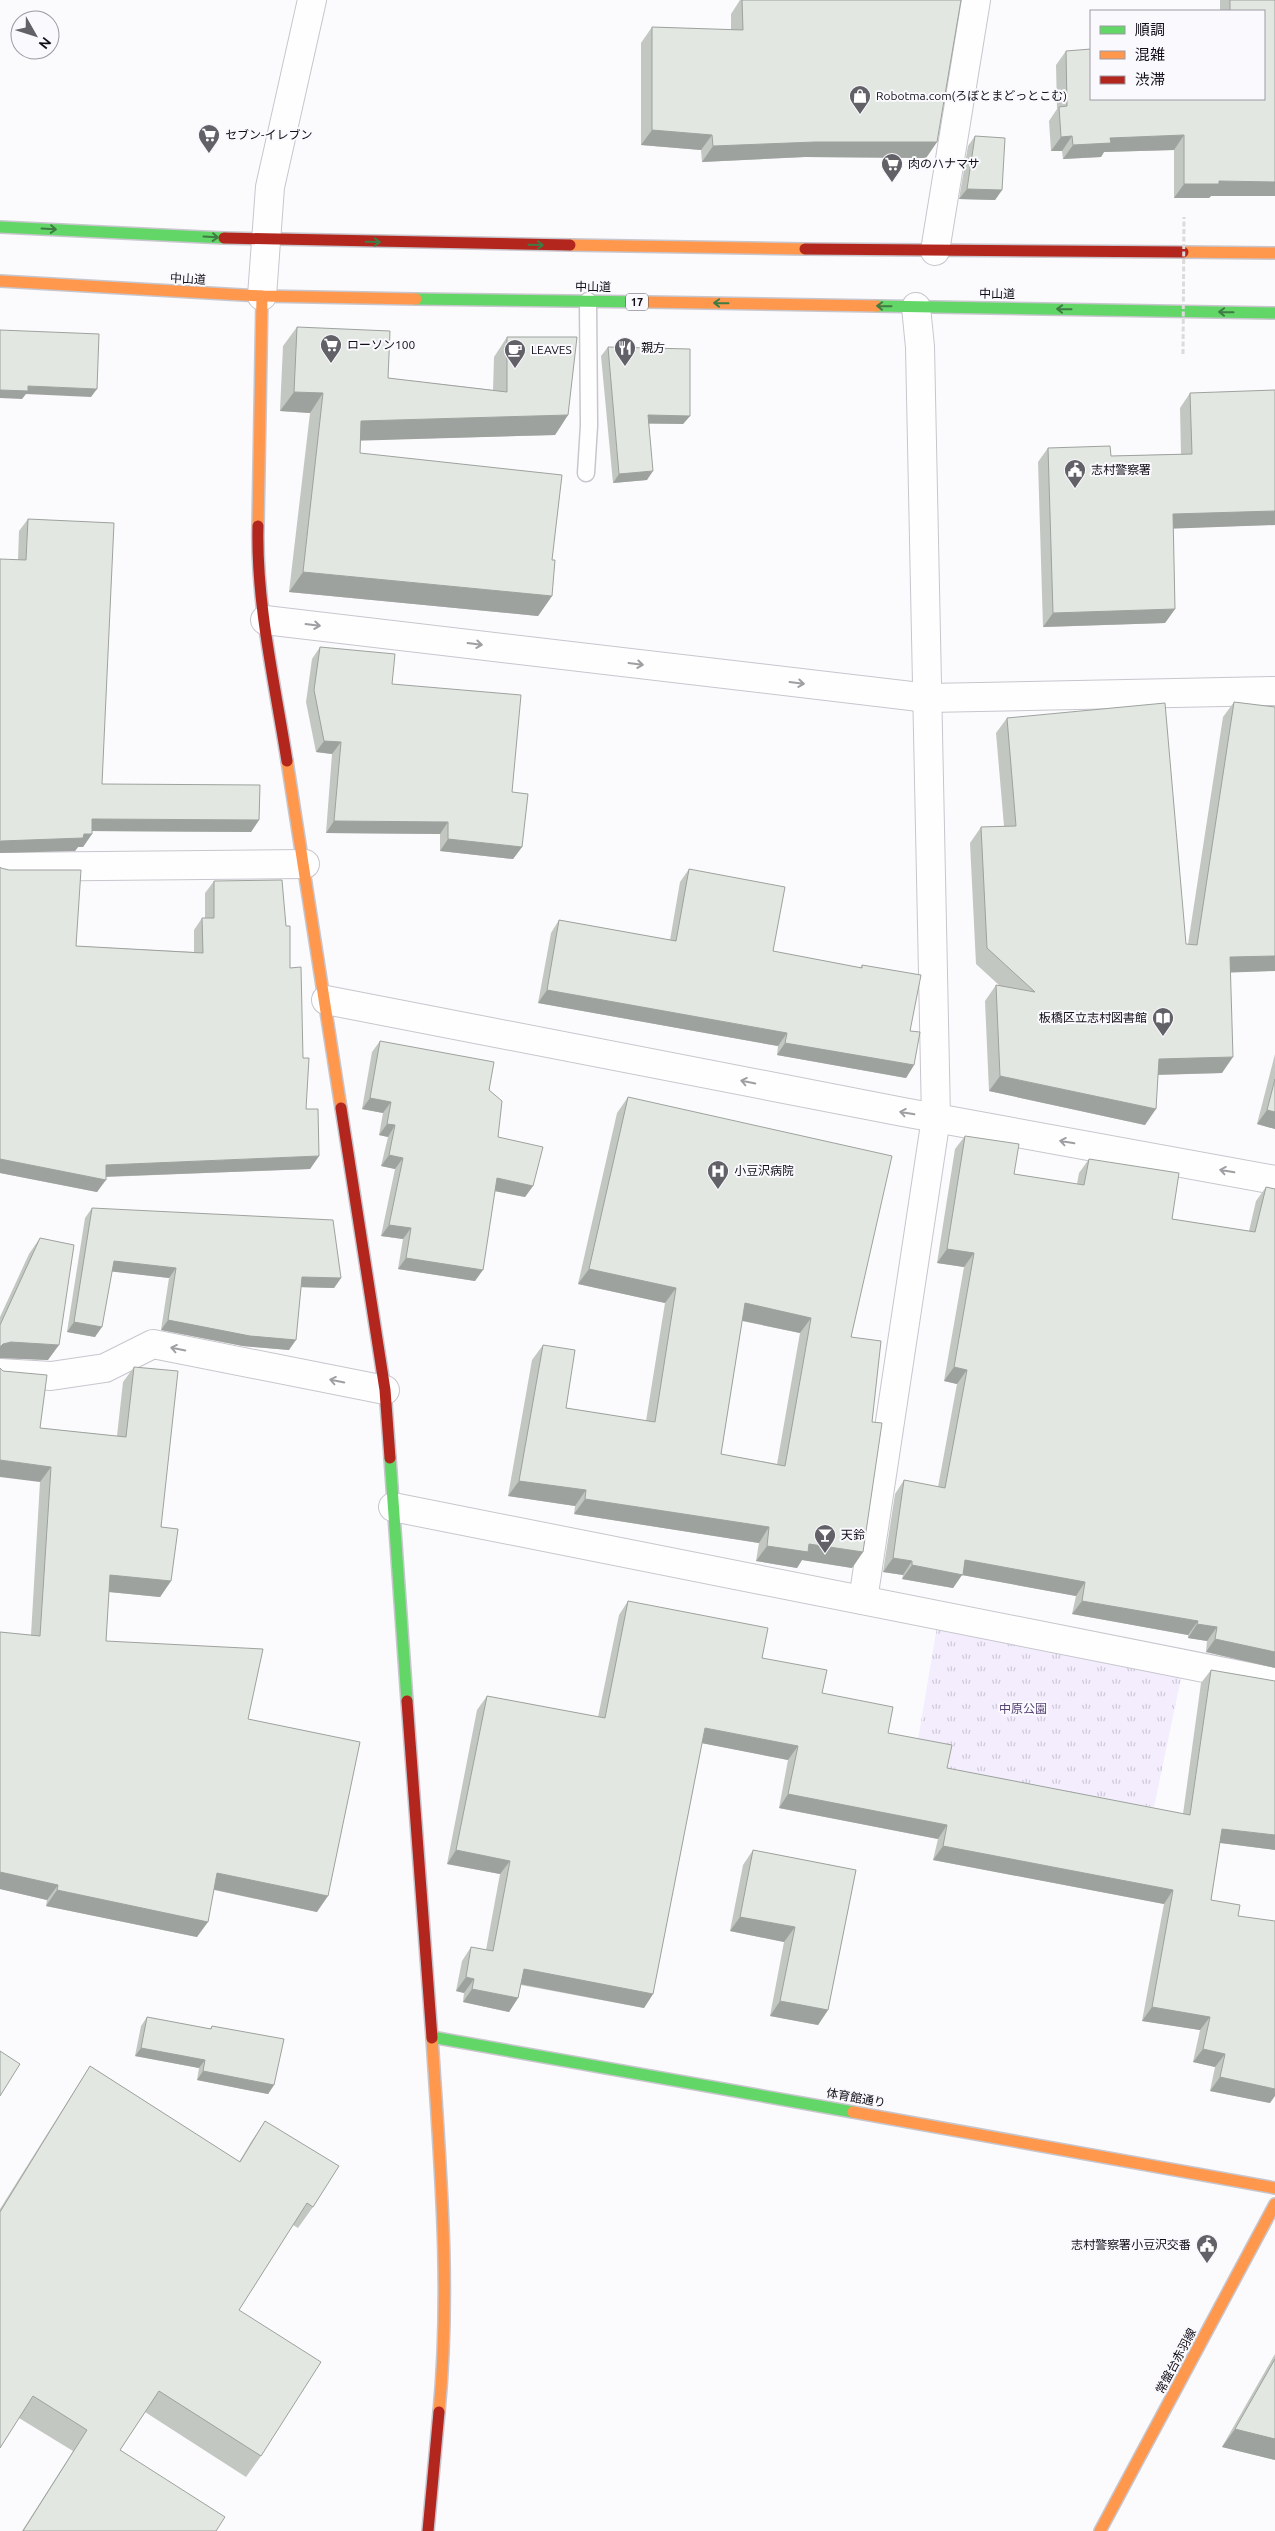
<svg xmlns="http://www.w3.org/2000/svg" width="1275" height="2531" viewBox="0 0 1275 2531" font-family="Ubuntu,'Noto Sans JP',sans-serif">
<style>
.grass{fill:url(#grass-tufts)}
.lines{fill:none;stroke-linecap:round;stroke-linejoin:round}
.lane-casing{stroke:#c8c6cd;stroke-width:19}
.street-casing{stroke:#c8c6cd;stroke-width:30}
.fast-casing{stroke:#c8c6cd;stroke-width:14}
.slow-casing{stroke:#c8c6cd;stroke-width:14}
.jam-casing{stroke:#c8c6cd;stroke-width:14}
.lane{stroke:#fefeff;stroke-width:16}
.street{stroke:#fefeff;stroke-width:28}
.fast{stroke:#63d668;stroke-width:11}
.slow{stroke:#ff974d;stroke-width:11}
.jam{stroke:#b3261e;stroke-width:11}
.path-bridge{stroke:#dbdbdc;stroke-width:3;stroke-dasharray:5 2.5;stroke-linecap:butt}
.wall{fill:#c2c7c2;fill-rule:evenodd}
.shaded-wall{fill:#9ea29e}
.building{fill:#e2e7e2;stroke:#9ea29e;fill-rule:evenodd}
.oneway{stroke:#3e7c44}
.oneway2{stroke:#9f9ea2}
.labels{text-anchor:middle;stroke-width:4;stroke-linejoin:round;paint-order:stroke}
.shield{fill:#faf9fe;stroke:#57545c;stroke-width:1}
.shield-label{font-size:11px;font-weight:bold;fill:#110e17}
.poi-label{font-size:12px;fill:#110e17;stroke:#faf9fe;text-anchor:start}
.street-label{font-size:12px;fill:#110e17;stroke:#faf9fe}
.park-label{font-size:12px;fill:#574473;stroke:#faf9fe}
</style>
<defs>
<pattern id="grass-tufts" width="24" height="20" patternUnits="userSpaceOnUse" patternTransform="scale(1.25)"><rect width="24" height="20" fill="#f3edfe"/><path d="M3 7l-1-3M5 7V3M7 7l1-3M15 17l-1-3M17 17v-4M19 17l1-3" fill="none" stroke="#cfcad9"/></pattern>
</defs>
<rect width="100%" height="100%" fill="#fbfafd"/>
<path class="grass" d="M939,1615L1184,1664L1154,1807L947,1774L950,1753L917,1746Z"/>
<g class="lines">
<g class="lane-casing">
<path id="lane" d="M586,473L589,426L588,301"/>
</g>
<g class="street-casing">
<g id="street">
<path d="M935,251L976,0"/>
<path d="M262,296L270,187L312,0"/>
<path d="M265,620L928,698L1275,691"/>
<path d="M0,867L305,864"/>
<path d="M326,1000L903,1112L1275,1180"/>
<path d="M0,1373L51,1376L105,1368L153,1344L385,1390"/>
<path d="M393,1507L1275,1682"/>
<path d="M863,1600L936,1118L920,347L916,307"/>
</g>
</g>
<g class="fast-casing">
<g id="fast">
<path d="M0,227L224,238"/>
<path d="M416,299L647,302"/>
<path d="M877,306L1275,313"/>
<path d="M390,1458L407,1701"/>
<path d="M432,2037L853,2112"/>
</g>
</g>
<g class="slow-casing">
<g id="slow">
<path d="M570,245L805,249"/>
<path d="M1183,252L1275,253"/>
<path d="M0,281L262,296L416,299"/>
<path d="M647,302L877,306"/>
<path d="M258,526L262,296"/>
<path d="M287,761L341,1108"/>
<path d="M432,2038C440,2163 451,2287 439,2412"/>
<path d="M853,2112L1275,2188"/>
<path d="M1100,2531L1275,2204"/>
</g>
</g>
<g class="jam-casing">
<g id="jam">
<path d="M224,238L570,245"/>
<path d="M805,249L1183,252"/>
<path d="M258,526C256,604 275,684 287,761"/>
<path d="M341,1108L385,1390L390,1458"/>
<path d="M407,1701L432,2038"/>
<path d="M428,2531L439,2412"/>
</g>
</g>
<use href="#lane" class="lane"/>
<use href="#street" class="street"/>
<use href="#fast" class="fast"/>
<use href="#slow" class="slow"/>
<use href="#jam" class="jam"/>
<path class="path-bridge" d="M1183,354L1184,217"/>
</g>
<g class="wall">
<path d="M740,0H961L937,142L926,158L805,157L702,162L701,150L641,145V43L652,27L731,30V14Z"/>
<path d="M1220,0H1275V196H1211L1209,198H1174V150L1104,152L1101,157L1063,159L1062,151H1051L1049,121L1057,109L1056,65L1066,51L1091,99L1264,11H1220Z"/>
<path d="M975,136L1002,190L995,200L959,199L968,146Z"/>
<path d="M297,327L388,378L493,390L494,357L507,337L568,415L555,435L361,440L360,453L552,560V596L538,616L289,592L310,413L280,411L283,346Z"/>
<path d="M608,347L690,416L683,424H649L647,480L613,483L601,356Z"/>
<path d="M1190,393L1275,525L1173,528L1175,609L1165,623L1043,627L1038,462L1048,448L1111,456L1181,454L1180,408Z"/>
<path d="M28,519L102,784L259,820L251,832L92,831V834L83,847H78L75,851L18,560L19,531Z"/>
<path d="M320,647L392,684L512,792L522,847L513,859L440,851V834L326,833L332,754L316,752L306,702L312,659Z"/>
<path d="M1234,702L1275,707V971L1231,972L1222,1073L1158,1075L1145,1125L989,1091L985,1001L996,985L1000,986L976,964L970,843L981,827L1004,826L996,733L1007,718L1186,944H1188L1223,717Z"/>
<path d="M0,867L76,946L194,952V930L202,918H205V893L214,881L286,926L290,968L303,1058L306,1109L319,1156L310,1169L106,1177L97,1192L0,1173Z"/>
<path d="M689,869L773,951L860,968L862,965L910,1031L914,1065L906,1078L777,1055L778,1046L538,1003L551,933L559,920L670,940L680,882Z"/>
<path d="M380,1041L489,1090L498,1137L533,1186L525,1197L495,1191L475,1281L398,1269L403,1239L381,1236L395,1169L381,1166L388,1137L379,1135L383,1113L362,1109L372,1052Z"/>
<path d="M1275,1054V1129L1257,1124Z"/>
<path d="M628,1097L851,1337L872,1422L863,1552L852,1568L802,1560L797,1568L756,1561L759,1543L574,1514L575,1506L508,1496L532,1360L543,1345L566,1408L646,1421L665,1303L578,1284L617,1113ZM742,1321L800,1333L777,1464L721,1454Z"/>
<path d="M965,1136L1014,1174L1077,1184L1079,1173L1089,1159L1172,1219L1249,1231L1256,1201L1266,1187L1275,1189V1668L1206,1652L1207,1641L1188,1638V1635L1072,1614L1076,1596L962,1575L953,1588L902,1579L903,1575L883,1572L895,1494L904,1480L938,1487L957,1384L944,1381L964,1267L937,1263L955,1149Z"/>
<path d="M92,1208L341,1278L334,1288L301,1287L289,1350L243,1346L161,1330L169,1278L112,1271L95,1337L67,1332L85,1218Z"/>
<path d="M40,1238L48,1360L0,1358V1317L29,1254Z"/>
<path d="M134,1367L171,1581L160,1597L109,1592L106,1641L248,1719L317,1912L214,1890L197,1937L46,1906L47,1900L0,1889V1632L31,1635L40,1482V1428L117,1436L123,1382Z"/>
<path d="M628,1601L762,1658L947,1768L1183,1814L1201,1683L1211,1670L1275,1681V1850L1220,1843L1211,1900L1238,1916L1270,2103L1210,2091L1215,2067L1193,2062L1200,2030L1142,2021L1164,1904L933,1860L938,1839L779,1808L788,1760L702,1743L653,1994L644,2008L521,1985L518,1998L509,2012L463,2002L464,1993L456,1991L462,1961L471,1947L486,1950L500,1874L447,1864L477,1710L487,1696L598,1717L619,1615Z"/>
<path d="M753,1850L856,1870L828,2010L818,2025L770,2016L784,1942L730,1931L743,1865Z"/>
<path d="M147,2017L210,2029L212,2026L274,2085L268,2094L197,2080L199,2068L135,2056L141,2026Z"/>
<path d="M90,2066L239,2162L251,2142L265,2121L313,2207L298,2228L293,2225L239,2310L261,2456L246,2477L145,2412L120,2450L216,2531H22L73,2451L19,2418L0,2448V2209L76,2088Z"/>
<path d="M1275,2354V2460L1222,2447Z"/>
</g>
<g class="shaded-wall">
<path d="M652,130L712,135L701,150L641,145Z"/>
<path d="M1184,135L1174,150L1104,152L1101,157L1063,159L1073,145L1110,138Z"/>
<path d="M1072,136L1062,151H1051L1061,137Z"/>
<path d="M815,142H937L926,158L805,157L702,162L713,146Z"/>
<path d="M1219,181L1275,182V196H1211L1209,198H1174L1184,184Z"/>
<path d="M967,189L1002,190L995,200L959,199Z"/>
<path d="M28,386L97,389L91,397L26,394L22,399L0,398V390Z"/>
<path d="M294,392L323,393L310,413L280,411Z"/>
<path d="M568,415L555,435L348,441L361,421Z"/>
<path d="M648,415L690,416L683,424L642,423Z"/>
<path d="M653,471L647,480L613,483L619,474Z"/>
<path d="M1275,511V525L1163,529L1173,514Z"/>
<path d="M303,572L552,596L538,616L289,592Z"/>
<path d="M1175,609L1165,623L1043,627L1053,613Z"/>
<path d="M324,741L341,742L332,754L316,752Z"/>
<path d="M92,819L259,820L251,832L83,831Z"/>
<path d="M334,821L448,822L440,834L326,833Z"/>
<path d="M84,834H92L83,847H78L75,851L0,853V842L1,841Z"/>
<path d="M448,839L522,847L513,859L440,851Z"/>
<path d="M1275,956V971L1219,973L1230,957Z"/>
<path d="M547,990L787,1033L778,1046L538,1003Z"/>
<path d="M785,1043L914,1065L906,1078L777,1055Z"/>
<path d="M1233,1057L1222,1073L1148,1075L1159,1059Z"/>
<path d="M1000,1076L1156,1109L1145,1125L989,1091Z"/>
<path d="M370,1098L391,1102L383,1113L362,1109Z"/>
<path d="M1267,1110L1275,1112V1129L1257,1124Z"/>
<path d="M387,1124L395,1125L388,1137L379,1135Z"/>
<path d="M389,1155L403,1158L395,1169L381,1166Z"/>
<path d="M319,1156L310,1169L97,1177L106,1165Z"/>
<path d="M0,1159L106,1180L97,1192L0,1173Z"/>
<path d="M497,1178L533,1186L525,1197L489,1190Z"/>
<path d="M389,1225L411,1228L403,1239L381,1236Z"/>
<path d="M947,1249L974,1253L964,1267L937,1263Z"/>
<path d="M406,1258L483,1270L475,1281L398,1269Z"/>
<path d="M114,1261L176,1268L169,1278L107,1271Z"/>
<path d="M589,1269L676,1288L665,1303L578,1284Z"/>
<path d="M302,1277L341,1278L334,1288L295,1287Z"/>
<path d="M745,1303L811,1318L800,1333L734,1319Z"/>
<path d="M168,1320L296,1340L289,1350L243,1346L161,1330Z"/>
<path d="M74,1322L102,1327L95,1337L67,1332Z"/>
<path d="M11,1342L59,1345L48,1360L0,1358V1347L3,1344Z"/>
<path d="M954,1367L967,1370L957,1384L944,1381Z"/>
<path d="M0,1460L51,1467L40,1482L0,1477Z"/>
<path d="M519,1481L586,1490L575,1506L508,1496Z"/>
<path d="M585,1499L769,1527L759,1543L574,1514Z"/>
<path d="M809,1544L863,1552L852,1568L802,1560L797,1568L756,1561L767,1546Z"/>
<path d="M893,1558L912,1561L903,1575L883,1572Z"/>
<path d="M965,1560L1085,1582L1076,1596L962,1575L953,1588L902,1579L912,1565Z"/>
<path d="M110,1575L171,1581L160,1597L99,1591Z"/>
<path d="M1082,1601L1198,1621L1188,1635L1072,1614Z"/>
<path d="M1197,1624L1217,1627L1207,1641L1188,1638Z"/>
<path d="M1215,1639L1275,1652V1668L1206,1652Z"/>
<path d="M705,1728L798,1746L788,1760L696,1742Z"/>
<path d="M788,1794L947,1825L938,1839L779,1808Z"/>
<path d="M1222,1829L1275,1835V1850L1213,1842Z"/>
<path d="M943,1846L1173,1890L1164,1904L933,1860Z"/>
<path d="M456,1850L510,1861L500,1874L447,1864Z"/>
<path d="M0,1872L58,1885L47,1900L0,1889Z"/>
<path d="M217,1873L328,1896L317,1912L207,1888Z"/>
<path d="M57,1890L208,1922L197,1937L46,1906Z"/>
<path d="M740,1917L795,1927L784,1942L730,1931Z"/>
<path d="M524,1969L653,1994L644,2008L515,1983Z"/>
<path d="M466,1977L474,1979L464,1993L456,1991Z"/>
<path d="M472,1989L518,1998L509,2012L463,2002Z"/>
<path d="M780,2001L828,2010L818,2025L770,2016Z"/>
<path d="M1152,2007L1210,2017L1200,2030L1142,2021Z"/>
<path d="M141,2048L205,2060L199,2068L135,2056Z"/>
<path d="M1203,2049L1225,2054L1215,2067L1193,2062Z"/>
<path d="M203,2071L274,2085L268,2094L197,2080Z"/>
<path d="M1220,2077L1275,2089V2096L1270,2103L1210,2091Z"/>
<path d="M1235,2429L1275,2439V2460L1222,2447Z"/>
</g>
<g class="building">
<path d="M742,0H961L937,142H815L713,146L712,135L652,130V27L743,30Z"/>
<path d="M1230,0H1275V182L1219,181V184H1184V135L1110,138L1111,143L1073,145L1072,136L1061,137L1059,107L1067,106L1066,51L1091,49V99H1264V11H1230Z"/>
<path d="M975,136L1005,138L1002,190L967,189Z"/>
<path d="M297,327L390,331L388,378L507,392V337H577L568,415L361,421L360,453L562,475L552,560H555L552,596L303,572L323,393L294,392Z"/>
<path d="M0,330L99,334L97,389L28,386V391L0,390Z"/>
<path d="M608,347L690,349V416L648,415L653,471L619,474Z"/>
<path d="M1275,390V511L1173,514L1175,609L1053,613L1048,448L1110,446L1111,456L1192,454L1190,393Z"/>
<path d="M28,519L114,523L102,784L260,785L259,820L92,819V834H84L83,838L1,841L0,842V559L26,560Z"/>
<path d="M320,647L395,654L392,684L521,695L512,792L528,794L522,847L448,839V822L334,821L341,742L324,741L314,690Z"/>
<path d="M1234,702L1275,707V956L1230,957L1233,1057L1159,1059L1156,1109L1000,1076L996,985L1035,992L987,948L981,827L1016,826L1007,718L1165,703L1186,944L1197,945Z"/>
<path d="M0,867L1,868L9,870H81L76,946L203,953L202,918H214V881L282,880L286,926H290V968L301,967L303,1058H309L306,1109H318L319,1156L106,1165V1180L0,1159Z"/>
<path d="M689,869L785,887L773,951L862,968V965L921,975L910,1031L920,1032L914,1065L785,1043L787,1033L547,990L559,920L676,941Z"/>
<path d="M380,1041L494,1062L489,1090L502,1101L498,1137L543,1147L533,1186L497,1178L483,1270L406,1258L411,1228L389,1225L403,1158L389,1155L395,1125L387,1124L391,1102L370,1098Z"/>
<path d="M1275,1079V1112L1267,1110Z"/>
<path d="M628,1097L892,1156L851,1337L881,1341L872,1422L882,1423L863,1552L809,1544L808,1552L767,1546L769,1527L585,1499L586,1490L519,1481L543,1345L575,1350L566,1408L655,1422L676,1288L589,1269ZM745,1303L811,1318L785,1466L721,1454Z"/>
<path d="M965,1136L1019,1144L1014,1174L1084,1185L1089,1159L1179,1173L1172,1219L1255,1232L1266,1187L1275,1189V1652L1215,1639L1217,1627L1197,1624L1198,1621L1082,1601L1085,1582L965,1560L963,1575L912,1565V1561L893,1558L904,1480L945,1488L967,1370L954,1367L974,1253L947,1249Z"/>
<path d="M92,1208L333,1220L341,1278L302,1277L296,1340L250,1336L168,1320L176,1268L114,1261L102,1327L74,1322Z"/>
<path d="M40,1238L74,1245L59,1345L11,1342L3,1344L0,1347V1325Z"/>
<path d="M134,1367L178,1371L161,1527L178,1529L171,1581L110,1575L106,1641L263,1649L248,1719L360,1742L328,1896L217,1873L208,1922L57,1890L58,1885L0,1872V1632L40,1636L51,1467L0,1460V1368L3,1371L47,1375L40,1428L126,1437Z"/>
<path d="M628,1601L768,1628L762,1658L827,1670L822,1693L893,1707L888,1733L952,1745L947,1768L1190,1815L1211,1670L1275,1681V1835L1222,1829L1211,1900L1240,1905L1238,1916L1275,1921V2089L1220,2077L1225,2054L1203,2049L1210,2017L1152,2007L1173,1890L943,1846L947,1825L788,1794L798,1746L705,1728L653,1994L524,1969L518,1998L472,1989L474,1979L466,1977L471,1947L493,1951L510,1861L456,1850L487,1696L605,1718Z"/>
<path d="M753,1850L856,1870L828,2010L780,2001L795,1927L740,1917Z"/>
<path d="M147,2017L211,2029L212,2026L284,2039L274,2085L203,2071L205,2060L141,2048Z"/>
<path d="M0,2051L20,2064L0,2096Z"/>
<path d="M90,2066L240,2162L265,2121L339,2166L313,2207L307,2203L239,2310L321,2362L261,2456L159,2391L120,2450L225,2517L216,2531H23L87,2430L33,2396L0,2448V2212Z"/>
<path d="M1275,2359V2439L1235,2429Z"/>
</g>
<defs><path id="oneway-shaft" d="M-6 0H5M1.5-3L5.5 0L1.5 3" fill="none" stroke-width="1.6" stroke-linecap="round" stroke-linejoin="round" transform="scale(1.25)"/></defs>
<g class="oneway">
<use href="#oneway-shaft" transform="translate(49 229) rotate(3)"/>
<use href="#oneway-shaft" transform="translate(211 237) rotate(3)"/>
<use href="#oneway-shaft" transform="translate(373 242) rotate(1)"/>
<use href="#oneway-shaft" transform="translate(536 245) rotate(1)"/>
<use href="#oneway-shaft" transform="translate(721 303) rotate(-179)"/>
<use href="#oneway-shaft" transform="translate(884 306) rotate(-179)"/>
<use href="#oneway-shaft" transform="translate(1064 309) rotate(-179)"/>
<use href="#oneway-shaft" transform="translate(1226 312) rotate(-179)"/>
</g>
<g class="oneway2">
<use href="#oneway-shaft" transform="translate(313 625) rotate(7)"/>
<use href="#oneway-shaft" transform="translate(475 644) rotate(7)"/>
<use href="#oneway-shaft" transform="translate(636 664) rotate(7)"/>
<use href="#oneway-shaft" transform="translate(797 683) rotate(7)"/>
<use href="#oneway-shaft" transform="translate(748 1082) rotate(-169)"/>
<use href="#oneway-shaft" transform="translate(907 1113) rotate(-170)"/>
<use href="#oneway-shaft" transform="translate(1067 1142) rotate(-170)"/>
<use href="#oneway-shaft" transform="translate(1227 1171) rotate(-170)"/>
<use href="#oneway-shaft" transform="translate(178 1349) rotate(-169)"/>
<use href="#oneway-shaft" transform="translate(337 1381) rotate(-169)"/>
</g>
<defs>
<g id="shop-pin" transform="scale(1.125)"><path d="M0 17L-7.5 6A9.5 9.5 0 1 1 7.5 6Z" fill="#636168" stroke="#faf9fe"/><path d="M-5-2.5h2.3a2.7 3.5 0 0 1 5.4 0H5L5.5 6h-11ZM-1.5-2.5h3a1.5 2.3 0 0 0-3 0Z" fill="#fff"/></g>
<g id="supermarket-pin" transform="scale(1.125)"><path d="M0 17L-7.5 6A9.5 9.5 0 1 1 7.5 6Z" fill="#636168" stroke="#faf9fe"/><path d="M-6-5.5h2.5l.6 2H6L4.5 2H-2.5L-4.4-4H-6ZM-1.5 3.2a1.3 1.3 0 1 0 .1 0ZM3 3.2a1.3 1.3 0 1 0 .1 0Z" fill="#fff"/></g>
<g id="restaurant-pin" transform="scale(1.125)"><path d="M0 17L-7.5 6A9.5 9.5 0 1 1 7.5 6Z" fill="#636168" stroke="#faf9fe"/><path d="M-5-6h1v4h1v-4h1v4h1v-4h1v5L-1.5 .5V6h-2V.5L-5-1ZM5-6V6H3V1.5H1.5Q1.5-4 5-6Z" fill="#fff"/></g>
<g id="cafe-pin" transform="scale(1.125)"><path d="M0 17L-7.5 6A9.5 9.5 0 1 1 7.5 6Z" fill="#636168" stroke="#faf9fe"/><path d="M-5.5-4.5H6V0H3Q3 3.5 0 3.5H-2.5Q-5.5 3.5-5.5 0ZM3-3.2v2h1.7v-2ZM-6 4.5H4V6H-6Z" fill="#fff"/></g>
<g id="civic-pin" transform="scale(1.125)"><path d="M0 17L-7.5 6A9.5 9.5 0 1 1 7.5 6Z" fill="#636168" stroke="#faf9fe"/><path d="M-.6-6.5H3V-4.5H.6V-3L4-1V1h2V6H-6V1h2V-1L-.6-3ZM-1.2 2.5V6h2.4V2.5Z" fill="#fff"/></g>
<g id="library-pin" transform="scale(1.125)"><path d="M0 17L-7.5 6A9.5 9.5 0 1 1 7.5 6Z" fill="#636168" stroke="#faf9fe"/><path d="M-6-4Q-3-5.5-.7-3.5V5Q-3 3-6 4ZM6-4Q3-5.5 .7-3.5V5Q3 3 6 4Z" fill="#fff"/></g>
<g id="hospital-pin" transform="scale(1.125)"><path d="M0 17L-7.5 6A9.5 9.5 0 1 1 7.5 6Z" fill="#636168" stroke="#faf9fe"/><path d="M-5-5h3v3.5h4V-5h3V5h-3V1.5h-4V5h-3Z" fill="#fff"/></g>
<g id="bar-pin" transform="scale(1.125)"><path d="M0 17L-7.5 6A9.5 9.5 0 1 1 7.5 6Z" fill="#636168" stroke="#faf9fe"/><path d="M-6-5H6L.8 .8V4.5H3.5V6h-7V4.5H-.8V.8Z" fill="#fff"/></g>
</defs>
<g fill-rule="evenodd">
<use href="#shop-pin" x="860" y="96"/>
<use href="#supermarket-pin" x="209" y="135"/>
<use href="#supermarket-pin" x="892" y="164"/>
<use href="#supermarket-pin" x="331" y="345"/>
<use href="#restaurant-pin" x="625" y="348"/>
<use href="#cafe-pin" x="515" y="350"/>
<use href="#civic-pin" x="1075" y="470"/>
<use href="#library-pin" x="1163" y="1018"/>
<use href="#hospital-pin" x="718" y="1171"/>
<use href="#bar-pin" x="825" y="1535"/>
<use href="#civic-pin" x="1207" y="2245"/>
</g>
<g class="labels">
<rect class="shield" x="626" y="293.5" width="22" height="17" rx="4"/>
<g class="shield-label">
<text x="637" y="306">17</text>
</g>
<g class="poi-label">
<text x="876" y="100">Robotma.com(ろぼとまどっとこむ)</text>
<text x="225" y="139">セブン-イレブン</text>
<text x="908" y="168">肉のハナマサ</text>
<text x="347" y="349">ローソン100</text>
<text x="641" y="352">親方</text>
<text x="531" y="354">LEAVES</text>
<text x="1091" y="474">志村警察署</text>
<text x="1147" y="1022" text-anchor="end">板橋区立志村図書館</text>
<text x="734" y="1175">小豆沢病院</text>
<text x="841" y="1539">天鈴</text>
<text x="1191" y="2249" text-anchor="end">志村警察署小豆沢交番</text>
</g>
<g class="street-label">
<text transform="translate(188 279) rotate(3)" y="4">中山道</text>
<text transform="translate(593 287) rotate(1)" y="4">中山道</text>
<text transform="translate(997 294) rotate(1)" y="4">中山道</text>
<text transform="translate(856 2098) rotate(10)" y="4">体育館通り</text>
<text transform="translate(1176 2361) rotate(-62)" y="4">常盤台赤羽線</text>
</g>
<g class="park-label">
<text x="1023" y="1713">中原公園</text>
</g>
</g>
<rect x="1090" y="10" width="175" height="90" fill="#faf9fe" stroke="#9d9ba2"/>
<rect x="1100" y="26" width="25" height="8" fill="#63d668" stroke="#9d9ba2"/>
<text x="1135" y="35" font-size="15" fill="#110e17">順調</text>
<rect x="1100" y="51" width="25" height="8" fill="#ff974d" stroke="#9d9ba2"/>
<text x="1135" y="60" font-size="15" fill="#110e17">混雑</text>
<rect x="1100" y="76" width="25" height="8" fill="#b3261e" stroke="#9d9ba2"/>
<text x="1135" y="85" font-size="15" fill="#110e17">渋滞</text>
<g transform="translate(35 35) rotate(129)"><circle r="24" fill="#faf9fe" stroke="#9d9ba2"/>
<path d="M0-4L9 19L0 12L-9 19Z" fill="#636168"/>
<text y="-8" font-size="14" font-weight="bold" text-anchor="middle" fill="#110e17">N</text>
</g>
</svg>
